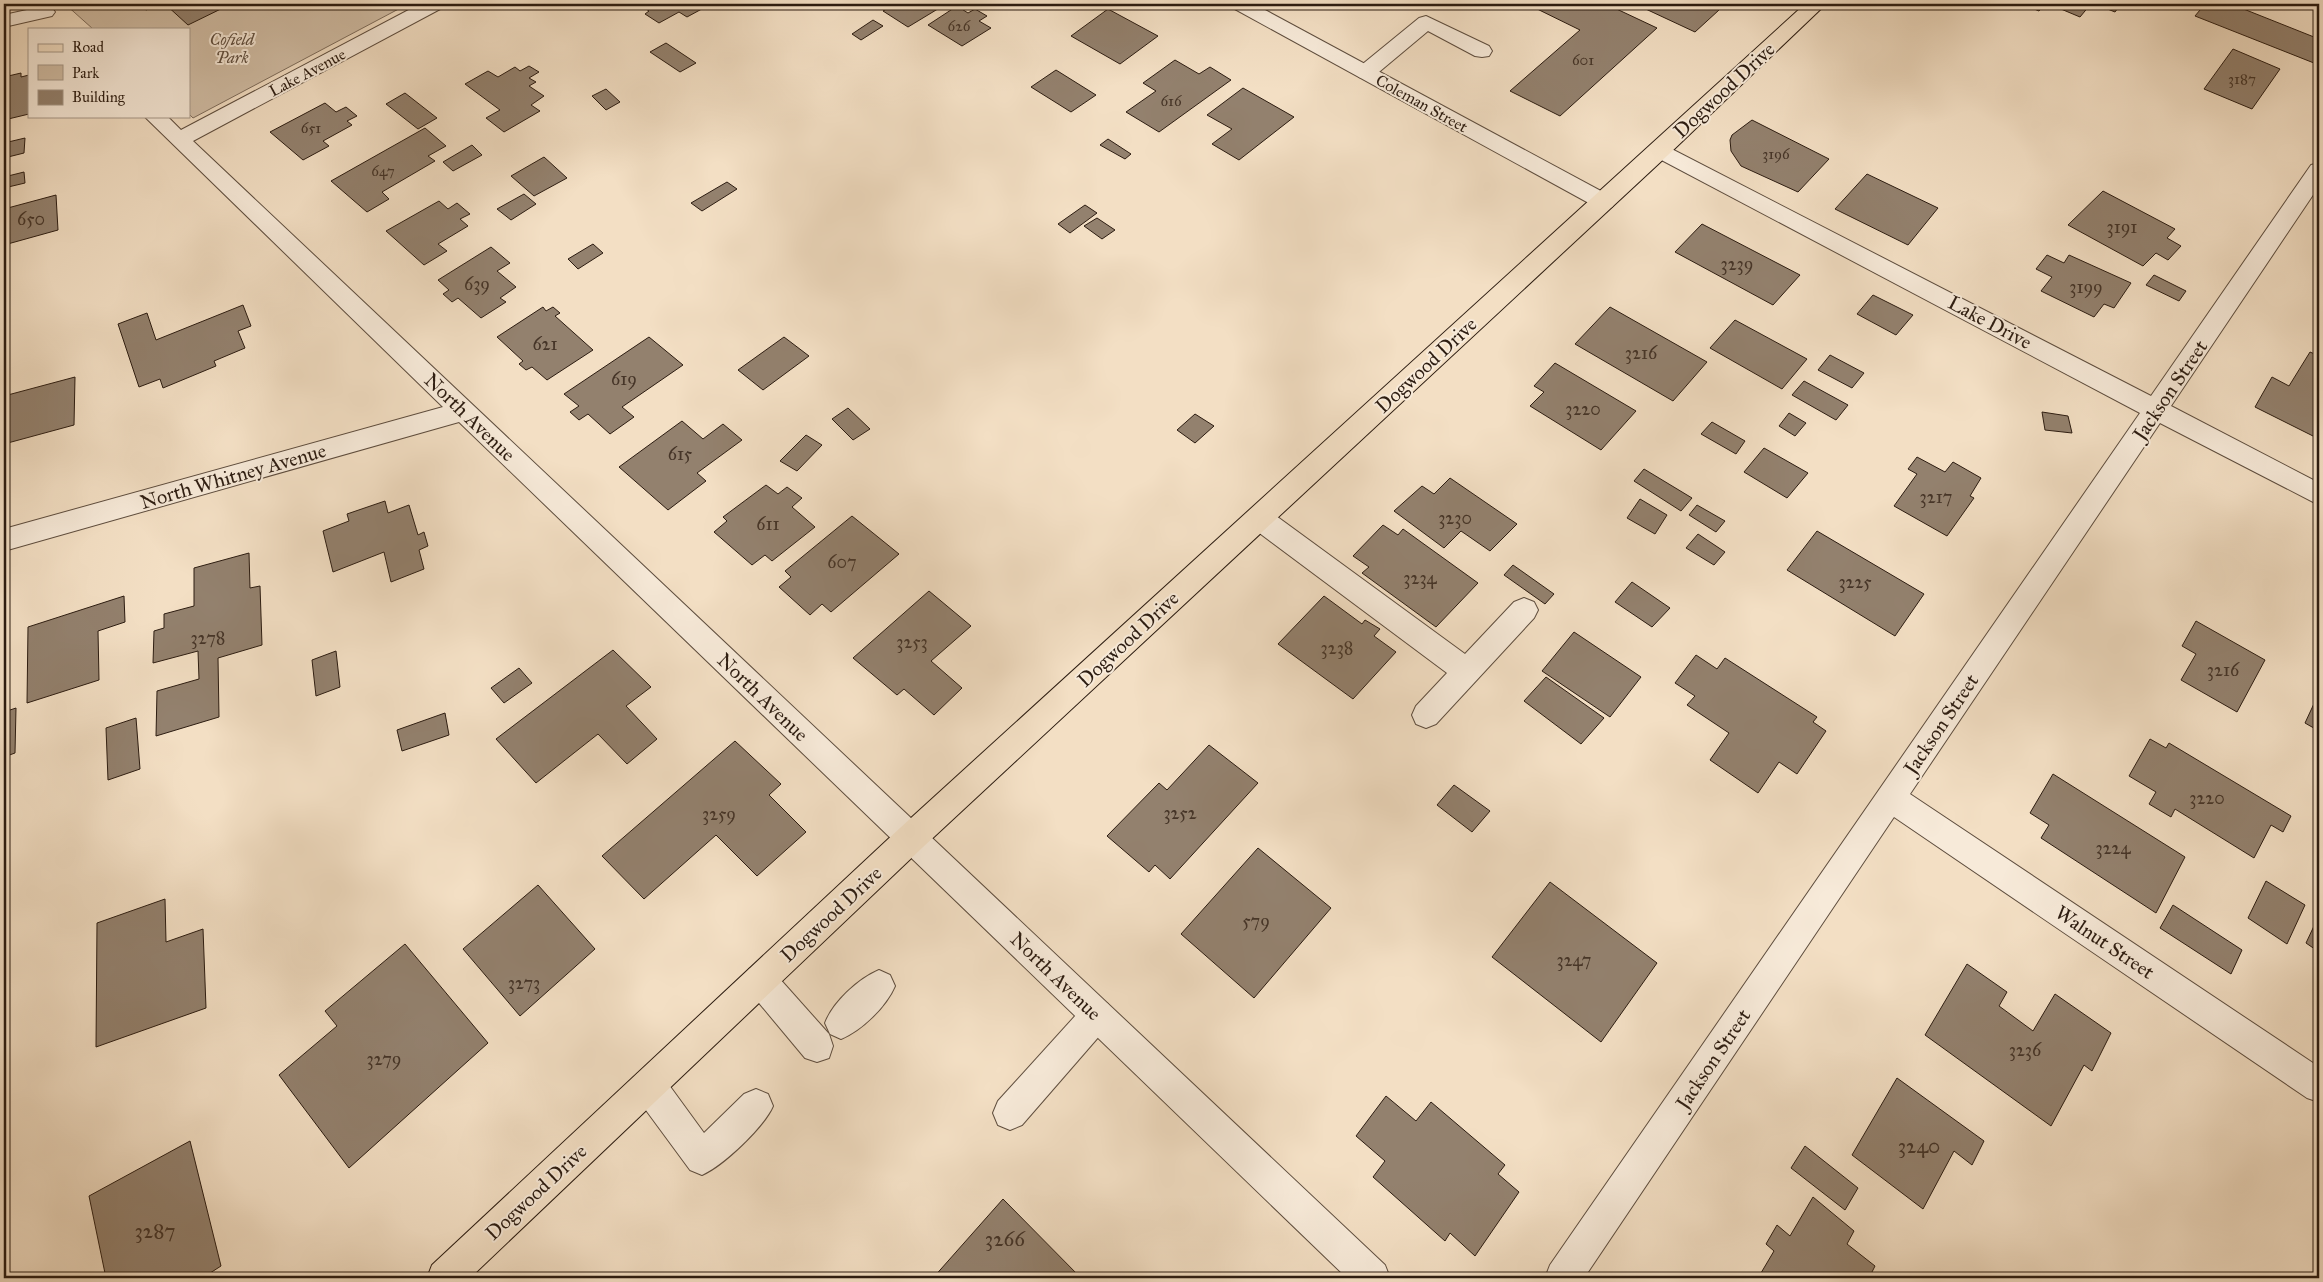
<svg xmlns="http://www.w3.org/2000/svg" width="2323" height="1282" viewBox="0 0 2323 1282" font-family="'IM FELL Great Primer',serif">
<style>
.green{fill:#d1bea6;stroke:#7e6d5c}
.building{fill:#93816e;stroke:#2c1c11}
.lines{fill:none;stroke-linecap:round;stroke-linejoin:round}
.lane-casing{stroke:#5e4d3e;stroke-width:2}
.street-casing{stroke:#5e4d3e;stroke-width:2}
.primary-casing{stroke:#2c1c11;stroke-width:2}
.lane{fill:#f7ead9;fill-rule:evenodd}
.street{fill:#f7ead9;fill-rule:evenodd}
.primary{fill:#f3dfc4;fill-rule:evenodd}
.labels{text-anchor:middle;stroke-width:4;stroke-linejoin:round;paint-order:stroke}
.far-number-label{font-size:15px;fill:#463528}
.far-park-label{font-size:16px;font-style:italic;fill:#5e4d3e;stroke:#f7ead9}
.far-street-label{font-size:16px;fill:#2c1c11;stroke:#f7ead9}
.number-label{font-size:18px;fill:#463528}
.street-label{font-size:20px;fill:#2c1c11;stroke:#f7ead9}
.near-number-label{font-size:21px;fill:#463528}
</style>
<rect width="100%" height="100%" fill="#f3dfc4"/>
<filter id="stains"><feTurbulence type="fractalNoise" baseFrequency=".004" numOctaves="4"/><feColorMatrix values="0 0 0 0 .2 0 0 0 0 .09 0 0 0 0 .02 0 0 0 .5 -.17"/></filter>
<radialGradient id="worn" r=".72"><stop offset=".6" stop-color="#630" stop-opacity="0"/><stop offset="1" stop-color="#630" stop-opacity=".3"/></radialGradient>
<path class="green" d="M65,4H408L193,118L189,114V29H93Z"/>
<g class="building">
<path d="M139,4H160L146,10Z"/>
<path d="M165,4H231L188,25Z"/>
<path d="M639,4H711L687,17L679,12L659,23L645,14L649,11Z"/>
<path d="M895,4H946L908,27L883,11Z"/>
<path d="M1527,4H1606L1657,28L1560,116L1510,91L1580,30Z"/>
<path d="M1635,4H1710L1719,10L1695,32Z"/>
<path d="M2022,4H2045L2039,11Z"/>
<path d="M2049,4H2087L2090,5L2080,17Z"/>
<path d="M2095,4H2121L2115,12Z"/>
<path d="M2205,4H2231L2319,39V65L2195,16Z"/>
<path d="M957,6L968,13L975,9L987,16L979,21L991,28L962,46L928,25Z"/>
<path d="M1108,9L1158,36L1120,64L1071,36Z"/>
<path d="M873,20L883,26L861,40L852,34Z"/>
<path d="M666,43L696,63L680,72L650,52Z"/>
<path d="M2233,49L2280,69L2252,109L2204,89Z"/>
<path d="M1175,60L1199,74L1210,67L1231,80L1159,132L1126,112L1156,91L1143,83Z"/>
<path d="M529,66L539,72L529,78L536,82L529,86L544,96L531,105L540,111L504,132L486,118L500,110L465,84L488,71L498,77L515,67L520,71Z"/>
<path d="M1056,70L1096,95L1071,112L1031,87Z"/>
<path d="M21,73V77L29,75V114L4,120V77Z"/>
<path d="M1243,88L1294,117L1239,160L1212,144L1232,129L1207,115Z"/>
<path d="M606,89L620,102L606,110L592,96Z"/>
<path d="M405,93L437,118L418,129L386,104Z"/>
<path d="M325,103L336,112L346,107L357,116L347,121L352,125L323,141L329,146L303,160L270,132Z"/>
<path d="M1752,120L1829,159L1798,192L1741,166L1731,151L1730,140L1732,135Z"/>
<path d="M425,128L446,146L428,156L435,161L382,192L389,199L367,212L331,181Z"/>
<path d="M25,138L24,153L4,158V143Z"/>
<path d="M1108,139L1131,154L1125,159L1100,145Z"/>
<path d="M472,145L482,155L453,171L443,162Z"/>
<path d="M544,157L567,178L534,196L511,176Z"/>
<path d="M24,172L25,183L4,188V177Z"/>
<path d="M1867,174L1938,208L1908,245L1835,209Z"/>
<path d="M727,182L737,189L702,211L691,203Z"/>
<path d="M2103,191L2175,229L2167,238L2181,246L2168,260L2156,253L2143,266L2068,225Z"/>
<path d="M524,194L536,204L511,220L497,209Z"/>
<path d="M56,195L58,230L4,245V209Z"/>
<path d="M439,201L448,209L457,203L470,214L460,219L468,226L438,244L447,251L424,265L386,231Z"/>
<path d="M1085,205L1097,213L1070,233L1058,224Z"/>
<path d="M1097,218L1115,230L1102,239L1084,226Z"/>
<path d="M1702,224L1800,275L1773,305L1675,252Z"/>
<path d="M593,244L603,253L578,269L568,259Z"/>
<path d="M491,247L510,263L497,271L516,287L500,298L506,302L481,318L458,298L452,302L443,294L449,290L438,280Z"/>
<path d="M2047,255L2064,263L2069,255L2131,283L2114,308L2104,304L2094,317L2041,291L2052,277L2036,269Z"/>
<path d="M2154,275L2186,291L2179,301L2146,285Z"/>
<path d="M1873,295L1913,315L1896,335L1857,314Z"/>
<path d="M243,305L251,326L238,331L245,348L214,361L216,366L163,388L160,379L139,387L118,324L147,313L156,340Z"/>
<path d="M543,307L546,311L553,307L560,313L555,316L593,350L547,380L532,367L526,370L519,364L523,361L497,337Z"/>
<path d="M1610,307L1707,362L1673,401L1575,344Z"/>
<path d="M1735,320L1807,359L1782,389L1710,348Z"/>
<path d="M649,337L683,365L622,407L634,417L610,434L588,414L579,420L570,412L579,406L564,394Z"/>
<path d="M784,337L809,356L763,390L738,370Z"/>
<path d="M2310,352L2319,356V439L2255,407L2272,377L2289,386Z"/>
<path d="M1830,355L1864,373L1852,388L1818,370Z"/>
<path d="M1555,363L1636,411L1601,450L1530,406L1544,392L1534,386Z"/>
<path d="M75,377L74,425L4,444V396Z"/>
<path d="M1804,381L1848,405L1836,420L1792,395Z"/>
<path d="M848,408L870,429L853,440L832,419Z"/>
<path d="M2042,412L2068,416L2072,433L2045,430Z"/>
<path d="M1789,413L1806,423L1795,436L1779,426Z"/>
<path d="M1195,414L1214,426L1195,443L1177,430Z"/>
<path d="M682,421L703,439L723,424L742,440L697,473L706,481L668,510L619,467Z"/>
<path d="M1712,422L1745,441L1736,454L1701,434Z"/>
<path d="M806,435L822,445L797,471L780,461Z"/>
<path d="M1764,448L1808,473L1787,498L1744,472Z"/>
<path d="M1917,457L1945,472L1953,462L1981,478L1970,496L1974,498L1947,536L1894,506L1917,474L1908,469Z"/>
<path d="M1644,469L1692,498L1681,511L1634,481Z"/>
<path d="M1450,478L1517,524L1490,551L1461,531L1444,548L1394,511L1422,486L1434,494Z"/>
<path d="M766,485L778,494L787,487L802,498L792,507L815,527L772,561L765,555L752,565L714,532L727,521L723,517Z"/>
<path d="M1640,499L1667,515L1655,534L1627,518Z"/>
<path d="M385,501L388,513L409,505L418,535L424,532L428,546L419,550L424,569L391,582L384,552L333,572L323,531L349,521L347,514Z"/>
<path d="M1697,505L1725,521L1716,532L1689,515Z"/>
<path d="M852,516L899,554L831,612L822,604L810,615L779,587L791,577L785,571Z"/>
<path d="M1383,525L1398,535L1403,529L1478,583L1436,627L1362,573L1369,567L1353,556Z"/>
<path d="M1817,531L1924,594L1895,636L1787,570Z"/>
<path d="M1698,534L1725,552L1714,565L1686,548Z"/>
<path d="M249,553L250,588L260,586L262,645L218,658L219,717L156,736L157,691L199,679L198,651L153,663L154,631L164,628V614L194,606V568Z"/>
<path d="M1513,565L1554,594L1545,604L1504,575Z"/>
<path d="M1632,582L1670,608L1652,627L1615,602Z"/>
<path d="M929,591L971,626L931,661L962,688L934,715L904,689L897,695L853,658Z"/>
<path d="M124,596L125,622L98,631L99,680L27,703L28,627Z"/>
<path d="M1324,596L1362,624L1365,620L1380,629L1374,636L1396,652L1353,699L1278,644Z"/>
<path d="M2196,621L2265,660L2237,712L2181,680L2196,654L2182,646Z"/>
<path d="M1574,632L1641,677L1610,717L1542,671Z"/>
<path d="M613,650L651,687L626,706L657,739L627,764L598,734L536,783L496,739Z"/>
<path d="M336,651L340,687L316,696L312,660Z"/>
<path d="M1696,655L1717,669L1725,658L1817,717L1813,722L1826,731L1797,774L1779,762L1758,793L1710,760L1729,733L1687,705L1695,696L1675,683Z"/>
<path d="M519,668L532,683L504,703L491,688Z"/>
<path d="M1546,677L1604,718L1581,744L1524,701Z"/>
<path d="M2318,695L2319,696V731L2305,723Z"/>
<path d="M16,708L15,753L4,757V712Z"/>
<path d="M445,713L449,735L402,751L397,730Z"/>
<path d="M136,718L140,769L108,780L106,728Z"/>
<path d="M2150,739L2166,748L2169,743L2291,816L2283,832L2271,825L2254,858L2175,809L2171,817L2149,804L2156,792L2129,776Z"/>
<path d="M735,741L781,784L769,795L806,832L757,876L716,835L644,899L602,856Z"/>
<path d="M1209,745L1258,783L1170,879L1155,865L1149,872L1107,836L1159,783L1167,790Z"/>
<path d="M2053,774L2185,857L2156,913L2041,838L2049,825L2030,813Z"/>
<path d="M1454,785L1490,811L1472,832L1437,805Z"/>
<path d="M1258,848L1331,908L1254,998L1181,934Z"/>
<path d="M2266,881L2305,905L2287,944L2248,918Z"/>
<path d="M1550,882L1657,963L1601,1042L1492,957Z"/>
<path d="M538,885L595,949L520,1016L463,949Z"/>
<path d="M165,899L166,942L203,929L206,1008L96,1047L97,923Z"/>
<path d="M2173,905L2242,950L2231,974L2160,928Z"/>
<path d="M2314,926L2319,930V952L2306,943Z"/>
<path d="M405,944L488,1043L349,1168L279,1075L337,1026L325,1011Z"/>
<path d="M1967,964L2007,992L1999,1006L2033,1031L2055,994L2111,1033L2092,1071L2084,1065L2051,1126L1925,1035Z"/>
<path d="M1897,1078L1984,1141L1972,1165L1954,1151L1923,1209L1852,1155Z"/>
<path d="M1386,1096L1416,1121L1431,1102L1505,1165L1498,1174L1519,1192L1475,1256L1450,1233L1445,1241L1373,1177L1385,1161L1356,1136Z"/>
<path d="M190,1141L221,1266L207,1275L208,1278H106L89,1196Z"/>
<path d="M1805,1146L1858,1188L1845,1210L1791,1168Z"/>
<path d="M1813,1197L1854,1231L1847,1244L1875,1266L1869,1278H1758L1774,1251L1766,1244L1777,1225L1790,1236Z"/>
<path d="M1003,1199L1081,1278H933Z"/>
</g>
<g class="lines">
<g class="lane-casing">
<g id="lane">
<path d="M1426,16L1489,46L1492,51L1489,56L1482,57L1475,56L1428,31L1373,77L1366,79L1359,77L1356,72L1359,67L1419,18Z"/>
<path d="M1259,507L1268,510L1465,654L1514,602L1524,598L1534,602L1538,610L1534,618L1436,724L1426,728L1416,724L1412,715L1416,706L1447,673L1250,526L1246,518L1250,510Z"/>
<path d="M760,964L771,969L829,1034L833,1046L829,1058L817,1062L805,1058L749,991L744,980L749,969Z"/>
<path d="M879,970L890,975L895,986C886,1007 861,1031 841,1039L830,1034L825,1023C833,1002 858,979 879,970Z"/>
<path d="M1097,999L1108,1004L1113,1015L1108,1026L1022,1125L1010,1130L998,1125L993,1113L998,1101L1086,1004Z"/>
<path d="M649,1069L661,1074L704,1133L744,1094L756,1089L768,1094L773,1106C764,1127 723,1166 702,1175L690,1170L637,1098L632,1086L637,1074Z"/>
</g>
</g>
<g class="street-casing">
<g id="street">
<path d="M420,4H445L442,8L193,141L1385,1265L1390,1278H1347L459,422L4,551V529L443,407L144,116H167L181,130Z"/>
<path d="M1230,4H1254L1612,197L1615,202L1612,207L1604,210L1596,207L1233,8Z"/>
<path d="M45,6L52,8L55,12L52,16L4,27V15Z"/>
<path d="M1660,143L2151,396L2311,165L2319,163V186L2171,406L2319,483V505L2160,423L1910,794L2319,1067V1102L2307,1098L1894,817L1584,1278H1545L1550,1265L2140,413L1652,155L1649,150L1652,145Z"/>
</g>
</g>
<g class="primary-casing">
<path id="primary" d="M1805,4H1826L1668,155L922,848L470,1278H427L432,1265L900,828Z"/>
</g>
<use href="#lane" class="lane"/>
<use href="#street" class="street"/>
<use href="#primary" class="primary"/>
</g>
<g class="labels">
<g class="far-number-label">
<text x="959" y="31">626</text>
<text x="1583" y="65">601</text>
<text x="2242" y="84">3187</text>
<text x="1171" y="106">616</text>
<text x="311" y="133">651</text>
<text x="1776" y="159">3196</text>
<text x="383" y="176">647</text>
</g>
<g class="far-park-label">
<text x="232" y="45">Cofield<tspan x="232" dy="18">Park</tspan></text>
</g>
<g class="far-street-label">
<text transform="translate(307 72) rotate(-28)" y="6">Lake Avenue</text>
<text transform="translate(1422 103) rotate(29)" y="6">Coleman Street</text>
</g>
<g class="number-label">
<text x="31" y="225">650</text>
<text x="2122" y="233">3191</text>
<text x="1737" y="270">3239</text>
<text x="477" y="290">639</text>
<text x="2086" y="293">3199</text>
<text x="545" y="350">621</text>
<text x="1641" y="359">3216</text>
<text x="624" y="385">619</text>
<text x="1583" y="415">3220</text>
<text x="680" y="460">615</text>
<text x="1936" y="503">3217</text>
<text x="1455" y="524">3230</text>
<text x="768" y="530">611</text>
<text x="842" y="568">607</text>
<text x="1420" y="584">3234</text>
<text x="1855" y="588">3225</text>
<text x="208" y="644">3278</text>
<text x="912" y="648">3253</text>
<text x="1337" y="654">3238</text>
<text x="2223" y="676">3216</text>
<text x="2207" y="804">3220</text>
<text x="1180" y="819">3252</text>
<text x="719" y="820">3259</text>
<text x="2113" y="854">3224</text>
<text x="1256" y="927">579</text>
<text x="1574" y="966">3247</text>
<text x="524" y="989">3273</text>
<text x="2025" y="1056">3236</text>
<text x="384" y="1065">3279</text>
</g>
<g class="street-label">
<text transform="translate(1724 90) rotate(-43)" y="7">Dogwood Drive</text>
<text transform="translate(1990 322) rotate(28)" y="7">Lake Drive</text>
<text transform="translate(1426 365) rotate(-43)" y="7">Dogwood Drive</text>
<text transform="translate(2170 390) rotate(-56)" y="7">Jackson Street</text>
<text transform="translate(470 417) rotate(44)" y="7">North Avenue</text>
<text transform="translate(233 476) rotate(-16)" y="7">North Whitney Avenue</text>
<text transform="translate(1128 639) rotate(-43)" y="7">Dogwood Drive</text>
<text transform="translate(763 697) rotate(44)" y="7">North Avenue</text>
<text transform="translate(1941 724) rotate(-56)" y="7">Jackson Street</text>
<text transform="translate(831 914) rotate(-43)" y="7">Dogwood Drive</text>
<text transform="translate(2105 942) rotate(34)" y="7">Walnut Street</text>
<text transform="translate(1056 976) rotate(44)" y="7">North Avenue</text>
<text transform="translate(1713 1059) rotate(-56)" y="7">Jackson Street</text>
<text transform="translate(536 1192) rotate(-43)" y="7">Dogwood Drive</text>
</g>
<g class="near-number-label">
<text x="1919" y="1153">3240</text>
<text x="155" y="1238">3287</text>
<text x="1005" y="1246">3266</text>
</g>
</g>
<rect width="2323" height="1282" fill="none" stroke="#f3dfc4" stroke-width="20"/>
<rect x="5" y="5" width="2313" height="1272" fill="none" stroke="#2c1c11" stroke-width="2.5"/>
<rect x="10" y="10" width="2303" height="1262" fill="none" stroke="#2c1c11"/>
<rect x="28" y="28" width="162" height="90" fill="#f7ead9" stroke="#a69889"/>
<rect x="38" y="44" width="25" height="8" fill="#f3dfc4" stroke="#a69889"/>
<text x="72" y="52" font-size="15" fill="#2c1c11">Road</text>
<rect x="38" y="65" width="25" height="15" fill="#d1bea6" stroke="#a69889"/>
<text x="72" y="78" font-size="15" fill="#2c1c11">Park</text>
<rect x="38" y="90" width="25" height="15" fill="#93816e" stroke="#a69889"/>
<text x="72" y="102" font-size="15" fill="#2c1c11">Building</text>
<rect width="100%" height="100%" filter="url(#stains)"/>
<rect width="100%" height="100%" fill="url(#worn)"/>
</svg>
